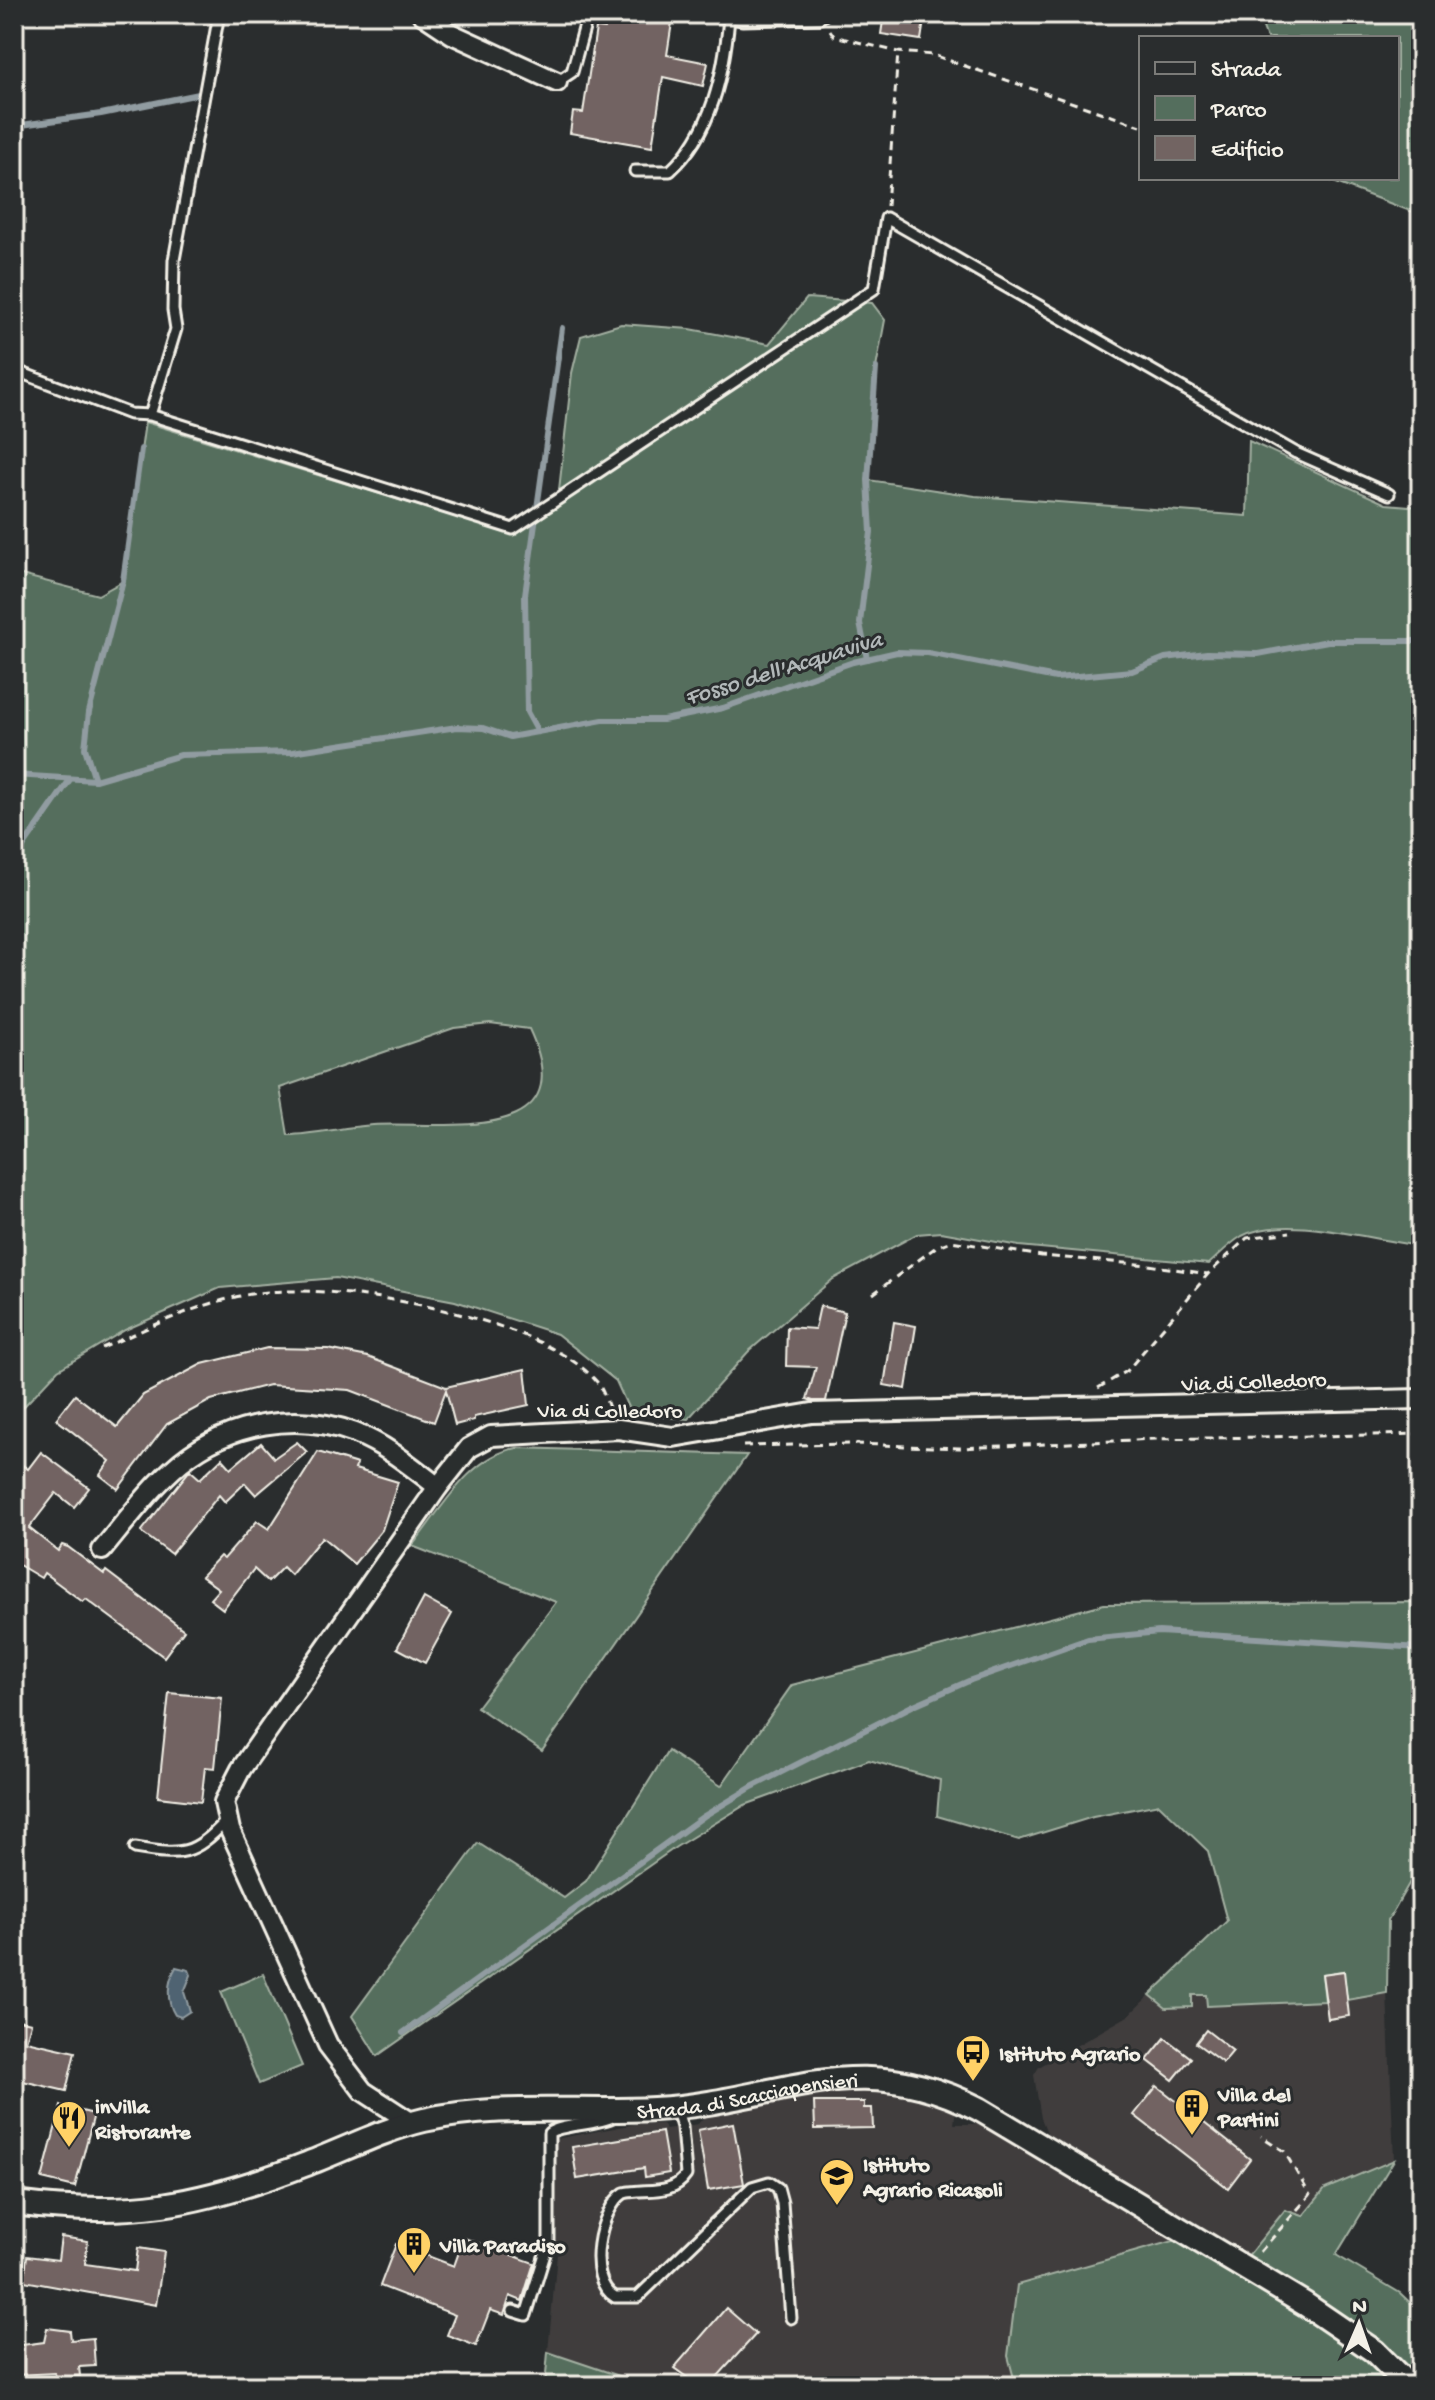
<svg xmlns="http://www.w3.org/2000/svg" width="1435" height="2400" viewBox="0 0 1435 2400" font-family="'Gochi Hand',sans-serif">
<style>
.built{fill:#403e3e}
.green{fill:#546e5d;stroke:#a4b0a2;stroke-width:2;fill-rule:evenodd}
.water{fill:#4f6372;stroke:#919ca1;stroke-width:2}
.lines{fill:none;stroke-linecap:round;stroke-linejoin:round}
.stream{stroke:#919ca1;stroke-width:6}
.building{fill:#726462;stroke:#f4f1e8;stroke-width:2}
.service-casing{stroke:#f4f1e8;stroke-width:15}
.minor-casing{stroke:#f4f1e8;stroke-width:24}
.tertiary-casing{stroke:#f4f1e8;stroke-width:28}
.path{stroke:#f4f1e8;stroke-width:3;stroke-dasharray:8 6;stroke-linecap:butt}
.service{stroke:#2a2d2e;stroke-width:9}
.minor{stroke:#2a2d2e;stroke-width:18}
.tertiary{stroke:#2a2d2e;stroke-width:22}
.labels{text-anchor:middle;stroke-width:6;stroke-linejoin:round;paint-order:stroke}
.street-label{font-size:22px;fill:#f4f1e8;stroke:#2a2d2e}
.poi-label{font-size:22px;font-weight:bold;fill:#f4f1e8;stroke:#2a2d2e;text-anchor:start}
.water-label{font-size:24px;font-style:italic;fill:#b2b8b9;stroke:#2a2d2e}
</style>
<rect width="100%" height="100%" fill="#2a2d2e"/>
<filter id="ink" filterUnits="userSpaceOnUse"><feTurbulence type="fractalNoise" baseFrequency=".0125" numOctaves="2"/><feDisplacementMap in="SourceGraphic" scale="16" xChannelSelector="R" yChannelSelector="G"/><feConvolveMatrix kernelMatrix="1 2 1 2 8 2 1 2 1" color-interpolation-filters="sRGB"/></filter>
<g filter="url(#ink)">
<g class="built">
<path d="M1344,1971L1348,2000L1387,1993L1394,2160L1325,2189L1303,2216L1285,2210L1247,2257L1050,2140L1041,2118L1034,2075L1039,2067L1128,2016L1150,1995L1166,2008L1192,1995H1207V2006L1325,2000L1322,1974Z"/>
<path d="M848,2089L903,2091L956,2106L954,2124H979L1176,2240L1017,2285L1008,2356L1016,2386H649L548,2352L557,2254L555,2139L641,2123L662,2124L666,2129L698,2124L704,2117L798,2095Z"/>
</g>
<g class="green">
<path d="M1258,14H1421V215L1323,178H1397V38H1267Z"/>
<path d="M807,298L872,303L885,320L876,368L868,480L975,496L1247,516L1249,441L1386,504L1421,507V1246C1372,1241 1287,1213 1242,1236C1230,1243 1219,1255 1209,1264L1019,1246L941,1232L917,1234L833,1279L748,1352L688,1419L631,1414L616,1381L557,1334L455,1301L336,1278L220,1288L125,1330L58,1370L14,1417V573L98,595L123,581L145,422L514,535L557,508L572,373L581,336L621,324L690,329L769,344ZM490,1024L529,1029C585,1148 443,1121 373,1125C344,1127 316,1134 288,1135L280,1088L454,1028Z"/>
<path d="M517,1448L747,1455L542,1751L477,1707L556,1602L412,1546C441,1510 469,1456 517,1448Z"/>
<path d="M1421,1602V1863L1388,1920L1387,1993L1347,2000L1343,1971L1322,1974L1325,2001L1207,2006L1206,1995H1192V2007L1166,2008L1150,1995L1227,1921L1208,1851L1159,1804L1093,1817L1019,1840L937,1816L940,1780L869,1760L745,1805L676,1847L377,2056L352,2016L478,1843L564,1898L586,1881L668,1751L721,1786L792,1685L1104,1604Z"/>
<path d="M263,1974L302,2066L259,2084L221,1992Z"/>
<path d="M1394,2160L1336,2255L1400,2293L1421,2313V2383L1387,2349L1247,2257L1285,2210L1303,2216L1325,2189Z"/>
<path d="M1176,2240C1251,2286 1328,2325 1395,2384L1016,2386L1008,2356L1017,2285Z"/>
<path d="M548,2352L646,2385L649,2386H545Z"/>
</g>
<path class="water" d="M176,1967L189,1970L191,1975L184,1992L190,2011L181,2017L175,2015C166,2001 167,1982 176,1967Z"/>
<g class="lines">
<g class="stream">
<path d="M14,126L101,114L199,94"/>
<path d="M867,659L860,623L871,532L868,480L876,368"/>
<path d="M538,732L527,712L525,595L562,328"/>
<path d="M14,775L95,780L181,755L292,752L457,727L483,728L510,737L603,720H663L723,708L853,662L897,652L928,653L1056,678L1132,671L1165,658L1207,653L1258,654L1328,641H1421"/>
<path d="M95,780L85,748L89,712L123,581L141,449"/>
<path d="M14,860L69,781"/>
<path d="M403,2033L704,1816L752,1787L914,1705L971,1680L1088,1639L1159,1632L1421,1648"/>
</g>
</g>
<g class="building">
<path d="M607,14L673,16L667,55L708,63L703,86L663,77L652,147L570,133L573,112L583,113L596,28L605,29Z"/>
<path d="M884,14H925L921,40L881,34Z"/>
<path d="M820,1306L845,1312L826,1401H813L807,1399L816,1367L786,1366L787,1327L815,1329Z"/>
<path d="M894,1322L916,1326L906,1389L884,1385Z"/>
<path d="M267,1348L328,1349L368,1357L446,1387L525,1369L529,1405L474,1417V1420L455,1425L446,1390L434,1422L350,1390L269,1385L211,1400L167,1424L118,1489L100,1475L110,1461L56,1419L75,1395L117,1427L143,1395L202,1364Z"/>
<path d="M297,1442L307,1452L256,1495L245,1483L225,1502L219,1495L171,1554L141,1532L190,1470L200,1479L222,1458L231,1468L261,1443L274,1458Z"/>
<path d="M41,1452L89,1488L74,1507L56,1493L29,1528L58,1551L62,1545L68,1547L104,1574L106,1571L184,1630L164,1657L86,1599L83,1602L44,1573L41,1578L14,1562V1459L28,1469Z"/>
<path d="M318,1452L357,1464L355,1469L398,1482L382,1530L354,1564L322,1537L291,1575L283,1567L268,1582L254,1569L223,1609L210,1599L219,1589L201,1576L220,1556L224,1559L257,1521L269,1529Z"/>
<path d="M424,1598L452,1614L425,1663L397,1648Z"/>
<path d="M169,1693L222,1698L215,1768L205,1767L201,1802L158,1797Z"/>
<path d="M1344,1971L1349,2016L1328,2019L1322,1974Z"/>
<path d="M14,2019L31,2023L26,2041L75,2052L66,2091L14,2079Z"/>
<path d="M1206,2030L1233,2051L1223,2063L1196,2043Z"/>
<path d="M1165,2038L1191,2058L1173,2080L1147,2060Z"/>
<path d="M1157,2086L1250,2159L1228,2188L1134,2115Z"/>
<path d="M814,2102H864V2108H872L873,2128L815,2129Z"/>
<path d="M61,2106L94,2114L75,2187L42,2179Z"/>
<path d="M733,2123L744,2184L708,2190L698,2130Z"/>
<path d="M662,2132L669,2173L645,2177L644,2168L577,2179L572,2147Z"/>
<path d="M61,2237L88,2241L85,2264L135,2271L138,2248L164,2252L156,2305L24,2281L27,2256L58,2260Z"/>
<path d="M464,2238L534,2263L522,2301L510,2296L504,2315L490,2310L476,2346L447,2335L455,2315L380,2286L396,2244L454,2266Z"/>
<path d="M726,2308L756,2334L709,2386H699L674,2368Z"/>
<path d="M47,2328L70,2331L71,2340L93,2338L95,2366L79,2367L80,2376L56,2379L55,2373L15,2375L14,2346L44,2342Z"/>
</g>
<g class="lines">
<g class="service-casing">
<g id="service">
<path d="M702,14L743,20L820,18L825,14"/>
<path d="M557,82L572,72L588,14"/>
<path d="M635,171H670C712,133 724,73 729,18"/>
<path d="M14,370L130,414L150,415L176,329L173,310L174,260L219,14"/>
<path d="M150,415L513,529L874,289L886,218L1296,453L1389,494"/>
<path d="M135,1848C182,1856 193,1856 226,1821"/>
<path d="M676,2107L682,2127L686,2175C672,2196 646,2188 624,2193C599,2209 585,2280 615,2297H638L752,2187L769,2182L778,2188L782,2203L791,2318"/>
<path d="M513,2311L526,2315L549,2241V2133C560,2124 595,2126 615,2116"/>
</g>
</g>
<g class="minor-casing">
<g id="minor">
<path d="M422,14L452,34L557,82"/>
<path d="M102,1550C127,1520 151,1487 181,1462C229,1423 297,1411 355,1433C386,1445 412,1467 438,1487"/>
<path d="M412,2123L363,2091L328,2045L230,1830L224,1802L241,1769L438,1487L469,1448L491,1436L618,1429L673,1437L812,1413L1421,1399"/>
</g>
</g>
<g class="tertiary-casing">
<g id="tertiary">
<path id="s1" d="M14,2203C129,2218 197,2206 304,2165C344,2150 382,2130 424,2120C500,2103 576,2113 654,2109C777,2103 854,2044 979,2109L1305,2304L1374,2351L1409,2386"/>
</g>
</g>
<g class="path">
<path d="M830,30L834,36L898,52L933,55L1141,126"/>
<path d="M887,206L898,52"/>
<path d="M873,1294L936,1247L951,1241L1042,1256L1148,1265L1208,1274"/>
<path d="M102,1348C151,1327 198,1303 251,1294C335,1280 541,1316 597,1382C603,1389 606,1401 610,1410"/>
<path d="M1098,1388L1127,1371L1208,1274L1247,1238L1290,1232"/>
<path d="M743,1446L855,1444L959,1448L1156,1439L1421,1434"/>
<path d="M1260,2252L1310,2195L1284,2151L1261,2136"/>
</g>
<use href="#service" class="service"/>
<use href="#minor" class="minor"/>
<use href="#tertiary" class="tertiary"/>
</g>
</g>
<defs>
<g id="bus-pin" transform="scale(1.8)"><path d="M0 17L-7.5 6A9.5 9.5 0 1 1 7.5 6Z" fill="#ffd166" stroke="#2a2d2e"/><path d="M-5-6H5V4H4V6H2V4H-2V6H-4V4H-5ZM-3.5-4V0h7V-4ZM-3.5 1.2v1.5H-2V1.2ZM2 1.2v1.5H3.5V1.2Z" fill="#111"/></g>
<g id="building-pin" transform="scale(1.8)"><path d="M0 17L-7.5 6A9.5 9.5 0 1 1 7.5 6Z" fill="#ffd166" stroke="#2a2d2e"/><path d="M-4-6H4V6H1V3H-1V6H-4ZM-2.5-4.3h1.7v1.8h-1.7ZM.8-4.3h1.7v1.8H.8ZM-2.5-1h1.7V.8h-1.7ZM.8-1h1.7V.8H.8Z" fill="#111"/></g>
<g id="restaurant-pin" transform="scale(1.8)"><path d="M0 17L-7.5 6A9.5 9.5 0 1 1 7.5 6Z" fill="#ffd166" stroke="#2a2d2e"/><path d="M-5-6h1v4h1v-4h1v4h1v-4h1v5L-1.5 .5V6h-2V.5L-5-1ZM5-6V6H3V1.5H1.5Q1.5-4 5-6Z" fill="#111"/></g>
<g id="school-pin" transform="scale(1.8)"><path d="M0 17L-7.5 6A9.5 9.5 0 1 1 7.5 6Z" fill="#ffd166" stroke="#2a2d2e"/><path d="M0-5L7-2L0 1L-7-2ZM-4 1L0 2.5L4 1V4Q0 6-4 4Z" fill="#111"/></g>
</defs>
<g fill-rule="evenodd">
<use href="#bus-pin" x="973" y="2052"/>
<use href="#building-pin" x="1192" y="2106"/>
<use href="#restaurant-pin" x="69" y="2118"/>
<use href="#school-pin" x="837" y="2176"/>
<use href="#building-pin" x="414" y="2244"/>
</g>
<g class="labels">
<g class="street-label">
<text transform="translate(1254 1380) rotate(-2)" y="8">Via di Colledoro</text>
<text x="610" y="1417">Via di Colledoro</text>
<text dy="8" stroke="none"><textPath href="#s1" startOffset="750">Strada di Scacciapensieri</textPath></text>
</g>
<g class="poi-label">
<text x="999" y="2060">Istituto Agrario</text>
<text x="1218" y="2101">Villa del<tspan x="1218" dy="25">Partini</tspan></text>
<text x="95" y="2113">inVilla<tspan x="95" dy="25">Ristorante</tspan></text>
<text x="863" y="2171">Istituto<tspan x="863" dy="25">Agrario Ricasoli</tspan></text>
<text x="440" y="2252">Villa Paradiso</text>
</g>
<g class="water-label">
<text transform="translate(783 667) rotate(-17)" y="8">Fosso dell'Acquaviva</text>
</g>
</g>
<rect width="1435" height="2400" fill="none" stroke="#2a2d2e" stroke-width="48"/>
<rect x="24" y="24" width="1387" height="2352" fill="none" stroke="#f4f1e8" stroke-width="3" filter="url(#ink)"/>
<rect x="1139" y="36" width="260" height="144" fill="#2a2d2e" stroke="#7b7b78" stroke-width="2"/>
<rect x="1155" y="62" width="40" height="12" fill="#2a2d2e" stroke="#7b7b78" stroke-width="2"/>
<text x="1211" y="76" font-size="24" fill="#f4f1e8">Strada</text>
<rect x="1155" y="96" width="40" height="24" fill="#546e5d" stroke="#7b7b78" stroke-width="2"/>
<text x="1211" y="116" font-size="24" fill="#f4f1e8">Parco</text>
<rect x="1155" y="136" width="40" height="24" fill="#726462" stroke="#7b7b78" stroke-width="2"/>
<text x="1211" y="156" font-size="24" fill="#f4f1e8">Edificio</text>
<g transform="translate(1359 2324) rotate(2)" stroke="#2a2d2e" stroke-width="6" paint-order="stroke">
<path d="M0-6L14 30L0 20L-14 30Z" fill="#f4f1e8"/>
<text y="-12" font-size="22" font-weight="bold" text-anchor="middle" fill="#f4f1e8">N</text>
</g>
</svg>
